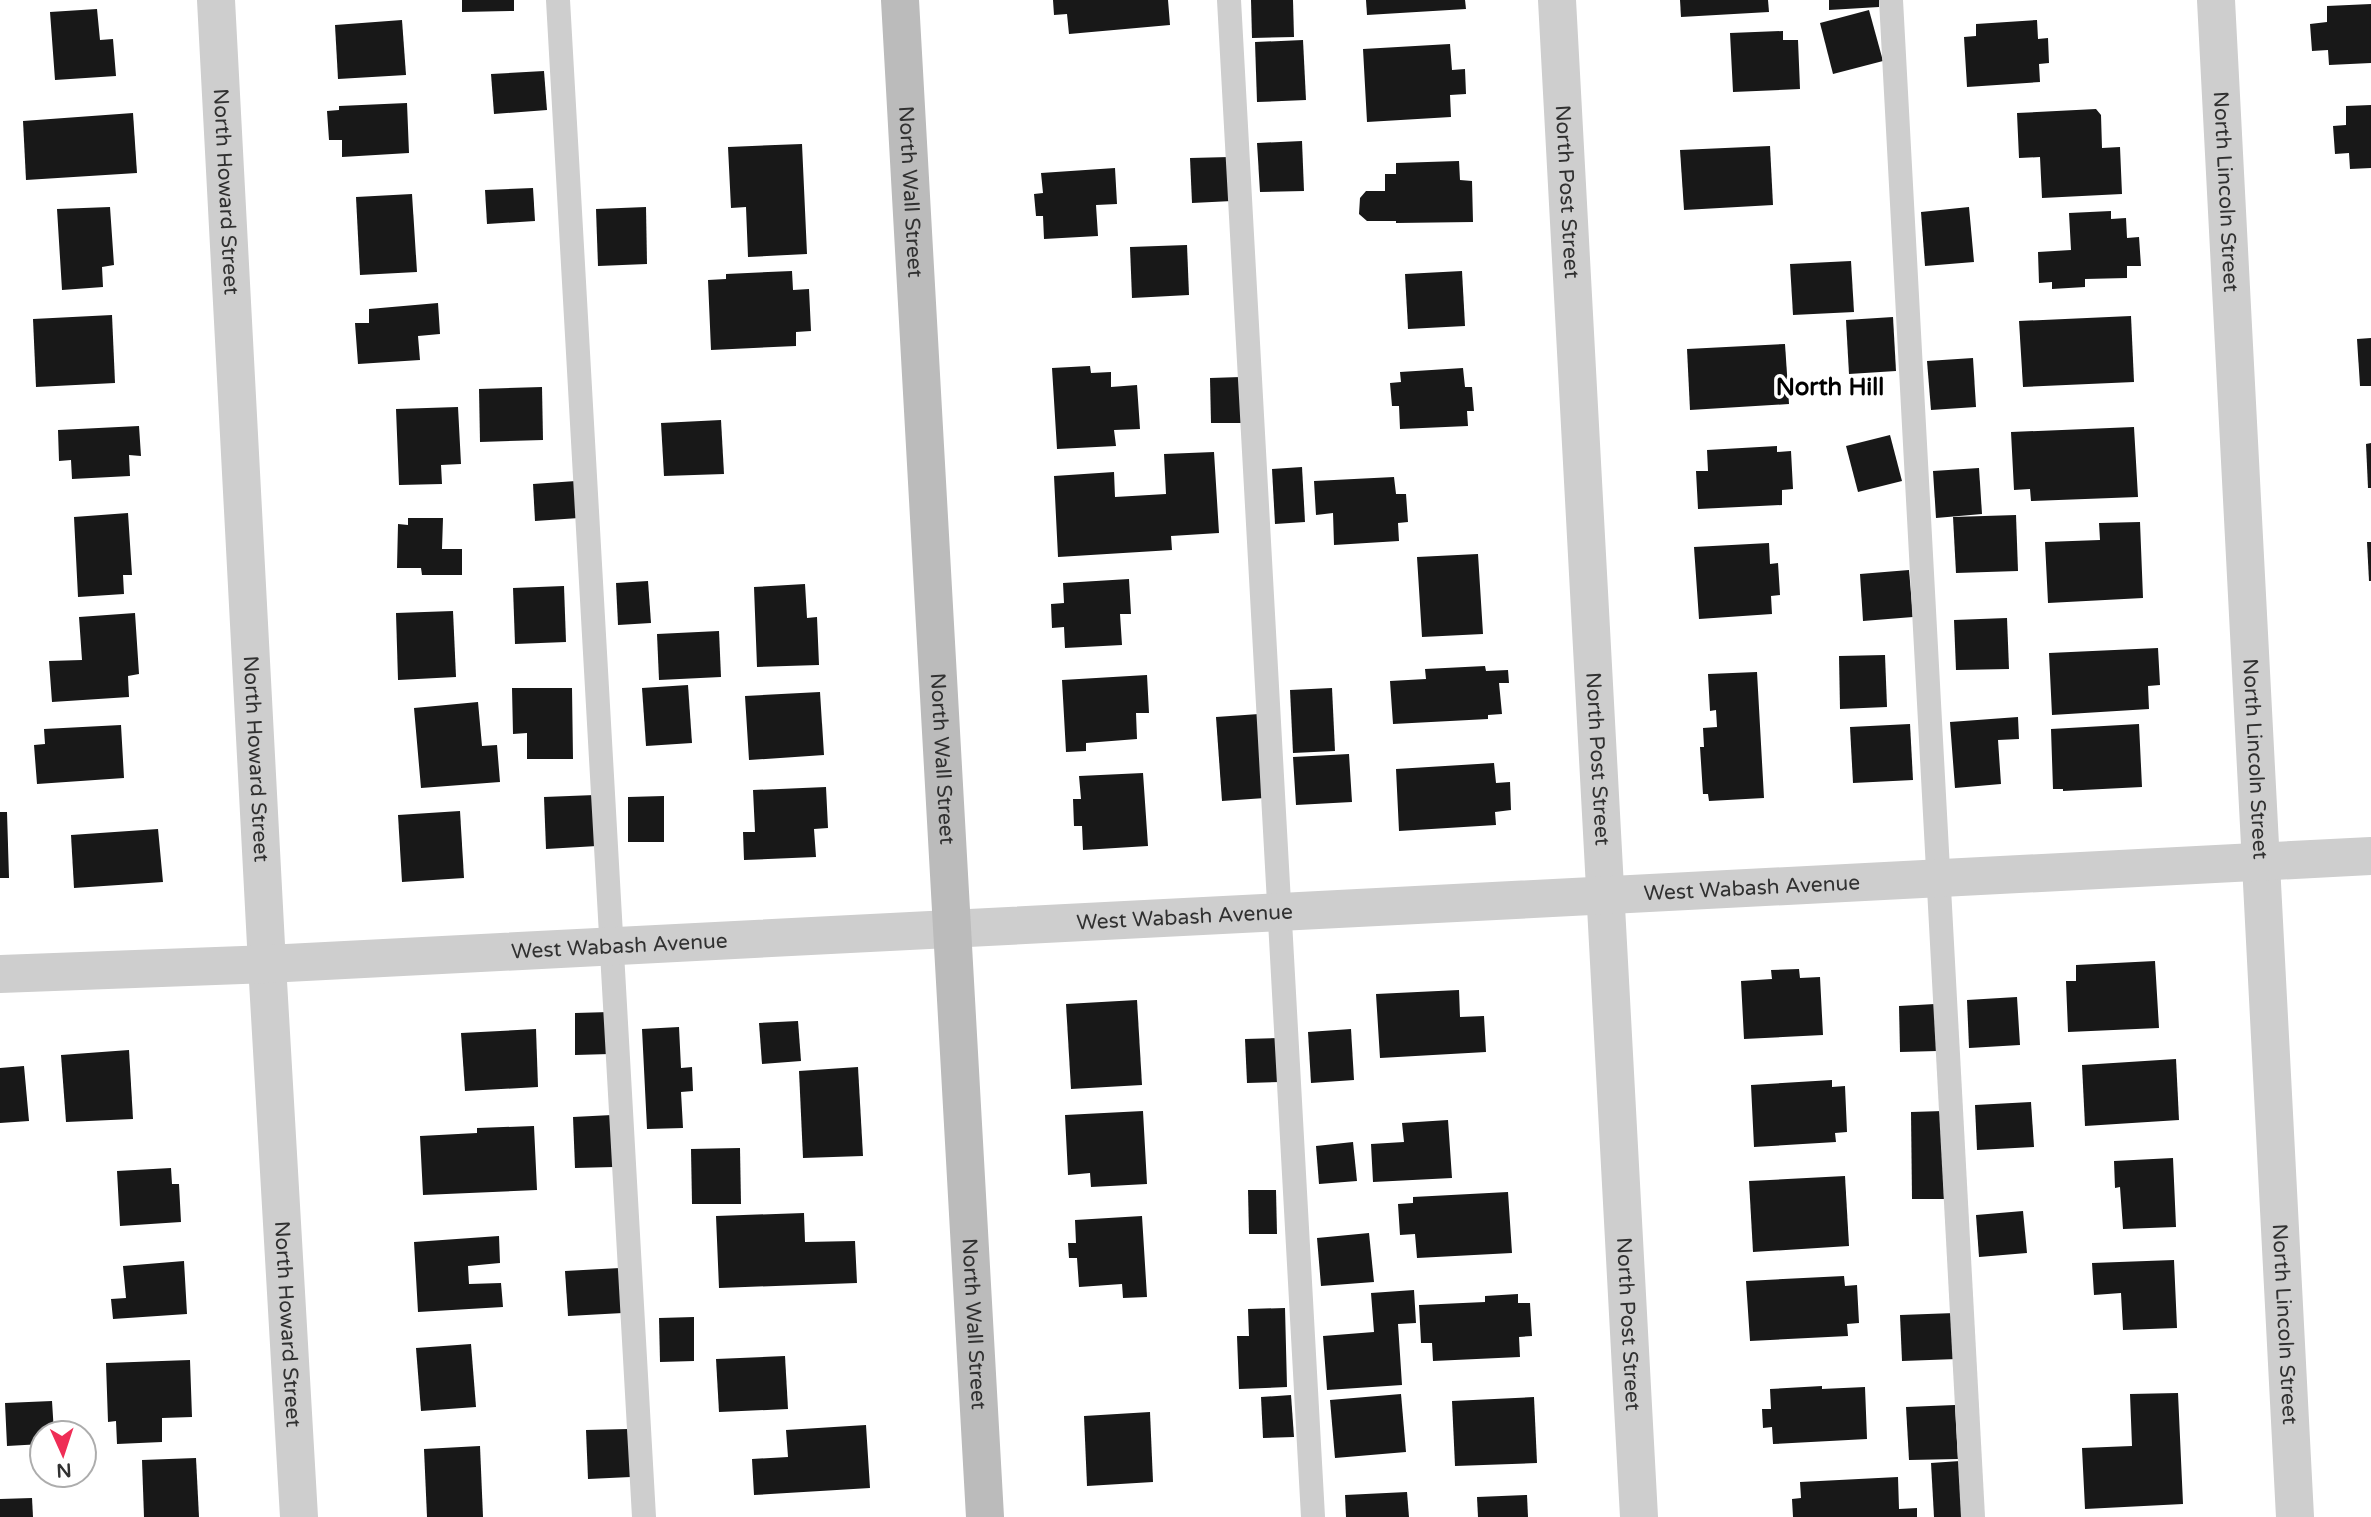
<svg xmlns="http://www.w3.org/2000/svg" width="2371" height="1517" viewBox="0 0 2371 1517" font-family="'Varela Round',sans-serif">
<style>
.building{fill:#181818}
.lines{fill:none;stroke-linecap:round;stroke-linejoin:round}
.lane{stroke:#cecece;stroke-width:24}
.street{stroke:#cecece;stroke-width:38}
.secondary{stroke:#bbb;stroke-width:38}
.labels{text-anchor:middle;stroke-width:7;stroke-linejoin:round;paint-order:stroke}
.street-label{font-size:21px;fill:#313131;stroke:#fff}
.quarter-label{font-size:24px;font-weight:bold;fill:#000;stroke:#fff}
</style>
<rect width="100%" height="100%" fill="#fff"/>
<g class="building">
<path d="M462,0H514V11L462,12Z"/>
<path d="M1053,0H1168L1170,25L1069,34L1067,14L1054,15Z"/>
<path d="M1251,0H1293L1294,37L1252,38Z"/>
<path d="M1366,0H1465L1466,9L1367,15Z"/>
<path d="M1680,0H1768L1769,12L1681,17Z"/>
<path d="M1829,0H1879V7L1829,10Z"/>
<path d="M2371,4V63L2329,65L2328,50L2312,51L2310,24L2327,22V6Z"/>
<path d="M97,9L100,40L113,39L116,76L55,80L50,12Z"/>
<path d="M1869,10L1883,61L1833,74L1820,23Z"/>
<path d="M402,20L406,75L338,79L335,25Z"/>
<path d="M2037,20L2038,39L2048,38L2049,63L2039,64L2040,82L1967,87L1964,37L1976,36V24Z"/>
<path d="M1783,31V40H1798L1800,89L1733,92L1730,33Z"/>
<path d="M1303,40L1306,100L1257,102L1255,42Z"/>
<path d="M1450,44L1452,70L1465,69L1466,94L1450,95L1451,117L1367,122L1363,49Z"/>
<path d="M544,71L547,110L494,114L491,74Z"/>
<path d="M407,103L409,153L342,157V140H329L327,111L339,110V106Z"/>
<path d="M2371,105V168L2350,169L2349,153L2335,154L2333,126L2346,125V106Z"/>
<path d="M2096,109L2101,115L2102,148L2120,147L2122,194L2042,198L2040,157L2019,158L2017,113Z"/>
<path d="M133,113L137,173L26,180L23,121Z"/>
<path d="M1302,141L1304,191L1260,192L1257,143Z"/>
<path d="M802,144L807,254L748,257L746,207L731,208L728,147Z"/>
<path d="M1770,146L1773,205L1684,210L1680,150Z"/>
<path d="M1230,157L1232,201L1192,203L1190,158Z"/>
<path d="M1459,161L1460,180L1472,181L1473,222L1396,223V221H1367L1359,214L1360,198L1366,191H1385V174H1396V163Z"/>
<path d="M1115,168L1117,204L1096,205L1098,236L1044,239L1043,216H1036L1034,194L1043,193L1041,173Z"/>
<path d="M533,188L535,221L487,224L485,190Z"/>
<path d="M412,194L417,272L360,275L356,197Z"/>
<path d="M110,207L114,265L102,267L103,287L62,290L57,209Z"/>
<path d="M646,207L647,264L598,266L596,209Z"/>
<path d="M1969,207L1974,262L1925,266L1921,212Z"/>
<path d="M2111,211V219L2126,218L2127,238L2139,237L2141,266H2127V278L2085,279V287L2052,289V282L2039,283L2038,252L2071,250L2069,213Z"/>
<path d="M1187,245L1189,295L1132,298L1130,247Z"/>
<path d="M1851,261L1854,312L1793,315L1790,264Z"/>
<path d="M792,271L793,290L809,289L811,331L796,332V346L711,350L708,280L726,279V274Z"/>
<path d="M1462,271L1465,326L1408,329L1405,274Z"/>
<path d="M438,303L440,334L418,336L420,360L358,364L355,323H369V309Z"/>
<path d="M112,315L115,383L36,387L33,319Z"/>
<path d="M2131,316L2134,382L2023,387L2019,321Z"/>
<path d="M1893,317L1896,371L1849,374L1846,320Z"/>
<path d="M2371,338V386H2360L2357,339Z"/>
<path d="M1785,344L1789,404L1690,410L1687,349Z"/>
<path d="M1973,358L1976,407L1931,410L1927,361Z"/>
<path d="M1090,366L1091,373L1111,372V387L1137,385L1140,429L1114,430L1116,446L1057,449L1052,368Z"/>
<path d="M1463,368L1465,387H1472L1474,411H1467L1468,426L1400,429L1399,406H1392L1390,383L1401,382L1400,372Z"/>
<path d="M1241,377L1242,423H1211L1210,378Z"/>
<path d="M542,387L543,440L480,442L479,389Z"/>
<path d="M458,407L461,464L441,465L442,484L399,485L396,409Z"/>
<path d="M721,420L724,474L664,476L661,423Z"/>
<path d="M139,426L141,456L129,455L130,476L72,479L71,460L59,461L58,430Z"/>
<path d="M2134,427L2138,497L2031,501L2030,489L2014,490L2011,432Z"/>
<path d="M1890,435L1902,481L1858,492L1846,446Z"/>
<path d="M2371,443V488H2368L2366,444Z"/>
<path d="M1777,446V452L1791,451L1793,489L1782,490V505L1698,509L1696,471H1708L1707,450Z"/>
<path d="M1214,452L1219,533L1171,536L1172,550L1058,557L1054,476L1114,472L1115,497L1166,494L1164,454Z"/>
<path d="M1302,467L1305,522L1275,524L1272,469Z"/>
<path d="M1979,468L1982,514L1936,518L1933,471Z"/>
<path d="M1394,477L1396,494H1406L1408,522L1398,523L1399,541L1334,545L1333,513L1316,515L1314,481Z"/>
<path d="M576,481L579,518L535,521L533,484Z"/>
<path d="M128,513L132,575H123L124,594L78,597L74,517Z"/>
<path d="M2016,515L2018,571L1956,573L1953,517Z"/>
<path d="M408,518H443L442,549H462V575H422L421,568H397L398,524L408,525Z"/>
<path d="M2140,522L2143,598L2048,603L2045,542L2100,540L2099,523Z"/>
<path d="M2367,542H2371V581H2369Z"/>
<path d="M1769,543L1770,564L1778,563L1780,595L1771,596L1772,614L1699,619L1694,547Z"/>
<path d="M1478,554L1483,634L1422,637L1417,557Z"/>
<path d="M1909,570L1913,617L1863,621L1860,574Z"/>
<path d="M1129,579L1131,614H1120L1122,645L1065,648L1064,627L1052,628L1051,604L1064,603L1063,583Z"/>
<path d="M648,581L651,623L618,625L616,583Z"/>
<path d="M805,584L807,618L817,617L819,665L757,667L754,587Z"/>
<path d="M564,586L566,642L515,644L513,588Z"/>
<path d="M453,611L456,677L398,680L396,613Z"/>
<path d="M135,613L139,674L128,676L129,697L52,702L49,661L82,660L79,617Z"/>
<path d="M2007,618L2009,669L1956,670L1954,620Z"/>
<path d="M719,631L721,677L659,680L657,634Z"/>
<path d="M2158,648L2160,685L2148,686L2149,709L2052,715L2049,653Z"/>
<path d="M1885,655L1887,707L1840,709L1839,656Z"/>
<path d="M1485,666L1486,671L1508,670L1509,683H1499L1502,714L1488,715V719L1393,724L1390,681L1426,679L1425,669Z"/>
<path d="M1757,672L1764,798L1709,801L1708,794H1703L1700,747H1704L1703,728L1717,727L1716,710L1710,711L1708,674Z"/>
<path d="M1147,675L1149,713H1136L1137,739L1086,743V751L1066,752L1062,680Z"/>
<path d="M688,685L692,743L646,746L642,688Z"/>
<path d="M512,688H572L573,759H527V733L513,734Z"/>
<path d="M1332,688L1335,751L1293,753L1290,690Z"/>
<path d="M820,692L824,755L749,760L745,696Z"/>
<path d="M478,702L482,746L497,745L500,782L421,788L414,708Z"/>
<path d="M1259,714L1265,798L1222,801L1216,717Z"/>
<path d="M2018,717L2019,739L1998,740L2001,784L1955,788L1950,722Z"/>
<path d="M1910,724L1913,780L1853,783L1850,727Z"/>
<path d="M2139,724L2142,787L2063,791V789H2053L2051,729Z"/>
<path d="M121,725L124,778L37,784L34,745L45,744L44,729Z"/>
<path d="M1349,754L1352,802L1296,805L1293,757Z"/>
<path d="M1494,763L1496,783L1510,782L1511,810L1495,812L1496,825L1399,831L1396,769Z"/>
<path d="M1143,773L1148,846L1083,850L1082,826H1074L1073,799H1081L1079,776Z"/>
<path d="M826,787L828,828L814,829L816,857L744,860L743,832H755L753,790Z"/>
<path d="M595,795L597,846L546,849L544,797Z"/>
<path d="M664,796V842H628V797Z"/>
<path d="M460,811L464,878L402,882L398,815Z"/>
<path d="M0,812H7L9,878H0Z"/>
<path d="M158,829L163,882L74,888L71,835Z"/>
<path d="M2155,961L2159,1028L2068,1032L2066,981H2076V965Z"/>
<path d="M1799,969L1800,978L1820,977L1823,1035L1744,1039L1741,981L1772,979L1771,970Z"/>
<path d="M1459,990L1460,1017L1484,1016L1486,1052L1380,1058L1376,994Z"/>
<path d="M2017,997L2020,1045L1969,1048L1967,1000Z"/>
<path d="M1137,1000L1142,1085L1071,1089L1066,1004Z"/>
<path d="M1935,1004L1937,1051L1900,1052L1899,1006Z"/>
<path d="M610,1012V1054L575,1055V1013Z"/>
<path d="M798,1021L801,1061L762,1064L759,1023Z"/>
<path d="M679,1027L681,1068L692,1067L693,1091L681,1092L683,1128L647,1129L642,1029Z"/>
<path d="M536,1029L538,1087L465,1091L461,1033Z"/>
<path d="M1351,1029L1354,1080L1311,1083L1308,1032Z"/>
<path d="M1279,1038L1280,1082L1247,1083L1245,1039Z"/>
<path d="M129,1050L133,1119L66,1122L61,1055Z"/>
<path d="M2176,1059L2179,1120L2085,1126L2082,1065Z"/>
<path d="M24,1066L29,1121L0,1123V1068Z"/>
<path d="M858,1067L863,1156L803,1158L799,1071Z"/>
<path d="M1832,1080V1087L1845,1086L1847,1132L1835,1133L1836,1142L1754,1147L1751,1085Z"/>
<path d="M2031,1102L2034,1147L1977,1150L1975,1105Z"/>
<path d="M1143,1111L1147,1184L1091,1187L1090,1173L1068,1175L1065,1115Z"/>
<path d="M1943,1111L1944,1199H1912L1911,1112Z"/>
<path d="M612,1115L614,1167L575,1168L573,1117Z"/>
<path d="M1448,1120L1452,1178L1373,1182L1371,1144L1404,1142L1402,1123Z"/>
<path d="M534,1126L537,1190L423,1195L420,1136L477,1133V1128Z"/>
<path d="M1353,1142L1357,1181L1319,1184L1316,1146Z"/>
<path d="M740,1148L741,1204H692L691,1149Z"/>
<path d="M2173,1158L2176,1227L2123,1229L2120,1187L2115,1188L2114,1161Z"/>
<path d="M171,1168L172,1184H179L181,1222L120,1226L117,1171Z"/>
<path d="M1845,1176L1849,1246L1753,1252L1749,1181Z"/>
<path d="M1248,1190H1276L1277,1234H1249Z"/>
<path d="M1508,1192L1512,1253L1417,1258L1415,1234L1400,1235L1398,1204L1413,1203V1197Z"/>
<path d="M2023,1211L2027,1253L1979,1257L1976,1215Z"/>
<path d="M804,1213L805,1242L855,1241L857,1283L719,1288L716,1216Z"/>
<path d="M1142,1216L1147,1297L1123,1298L1122,1284L1079,1287L1077,1258H1069L1068,1243H1076L1075,1220Z"/>
<path d="M1369,1233L1374,1282L1321,1286L1317,1238Z"/>
<path d="M499,1236L500,1263L468,1266L469,1284L501,1283L503,1307L418,1312L414,1242Z"/>
<path d="M2174,1260L2177,1328L2123,1330L2121,1293L2094,1295L2092,1263Z"/>
<path d="M184,1261L187,1314L113,1319L111,1299L126,1298L123,1266Z"/>
<path d="M620,1268L623,1313L568,1316L565,1271Z"/>
<path d="M1844,1276L1845,1286L1857,1285L1859,1323L1847,1324L1848,1336L1750,1341L1746,1281Z"/>
<path d="M1414,1290L1416,1323L1398,1324L1402,1385L1327,1390L1323,1336L1374,1332L1371,1293Z"/>
<path d="M1518,1294V1303H1530L1532,1336L1519,1337L1520,1357L1433,1361L1432,1343H1421L1419,1305L1485,1302V1296Z"/>
<path d="M1285,1308L1287,1387L1239,1389L1237,1336H1249L1248,1309Z"/>
<path d="M1955,1313L1957,1359L1902,1361L1900,1315Z"/>
<path d="M694,1317V1361L660,1362L659,1318Z"/>
<path d="M471,1344L476,1407L421,1411L416,1348Z"/>
<path d="M785,1356L788,1409L719,1412L716,1359Z"/>
<path d="M190,1360L192,1417L162,1418V1442L117,1444L116,1421L108,1422L106,1363Z"/>
<path d="M1822,1386V1389L1865,1387L1867,1439L1773,1444L1772,1427L1763,1428L1762,1409H1771L1770,1389Z"/>
<path d="M2178,1393L2183,1504L2085,1509L2082,1448L2132,1446L2130,1394Z"/>
<path d="M1401,1394L1406,1452L1335,1458L1330,1400Z"/>
<path d="M1291,1395L1294,1437L1263,1438L1261,1397Z"/>
<path d="M1534,1397L1537,1463L1455,1466L1452,1401Z"/>
<path d="M52,1401L54,1433H42V1444L7,1446L5,1403Z"/>
<path d="M1955,1405L1958,1459L1909,1460L1906,1407Z"/>
<path d="M1150,1412L1153,1482L1087,1486L1084,1416Z"/>
<path d="M866,1425L870,1488L754,1495L752,1459L788,1457L786,1430Z"/>
<path d="M628,1429L631,1477L588,1479L586,1430Z"/>
<path d="M480,1446L483,1517H427L424,1449Z"/>
<path d="M196,1458L199,1517H144L142,1460Z"/>
<path d="M1960,1461L1964,1517H1934L1931,1463Z"/>
<path d="M1898,1477L1899,1509L1917,1508V1517H1793L1792,1499L1801,1498L1800,1482Z"/>
<path d="M1407,1492L1409,1517H1346L1345,1495Z"/>
<path d="M1527,1495L1528,1517H1478L1477,1497Z"/>
<path d="M32,1498L33,1517H0V1499Z"/>
</g>
<g class="lines">
<g class="lane">
<path d="M558,0L644,1517"/>
<path d="M1229,0L1313,1517"/>
<path d="M1891,0L1973,1517"/>
</g>
<g class="street">
<path id="s1" d="M216,0L267,964L299,1517"/>
<path id="s2" d="M1557,0L1639,1517"/>
<path id="s3" d="M2216,0L2295,1517"/>
<path id="s4" d="M0,974L267,964L2371,856"/>
</g>
<path class="secondary" id="s5" d="M900,0L985,1517"/>
</g>
<g class="labels">
<g class="street-label">
<text dy="7" stroke="none"><textPath href="#s1" startOffset="192">North Howard Street</textPath></text>
<text dy="7" stroke="none"><textPath href="#s5" startOffset="192">North Wall Street</textPath></text>
<text dy="7" stroke="none"><textPath href="#s2" startOffset="192">North Post Street</textPath></text>
<text dy="7" stroke="none"><textPath href="#s3" startOffset="192">North Lincoln Street</textPath></text>
<text dy="7" stroke="none"><textPath href="#s5" startOffset="760">North Wall Street</textPath></text>
<text dy="7" stroke="none"><textPath href="#s1" startOffset="760">North Howard Street</textPath></text>
<text dy="7" stroke="none"><textPath href="#s2" startOffset="760">North Post Street</textPath></text>
<text dy="7" stroke="none"><textPath href="#s3" startOffset="760">North Lincoln Street</textPath></text>
<text dy="7" stroke="none"><textPath href="#s4" startOffset="1754">West Wabash Avenue</textPath></text>
<text dy="7" stroke="none"><textPath href="#s4" startOffset="1186">West Wabash Avenue</textPath></text>
<text dy="7" stroke="none"><textPath href="#s4" startOffset="620">West Wabash Avenue</textPath></text>
<text dy="7" stroke="none"><textPath href="#s1" startOffset="1326">North Howard Street</textPath></text>
<text dy="7" stroke="none"><textPath href="#s5" startOffset="1326">North Wall Street</textPath></text>
<text dy="7" stroke="none"><textPath href="#s2" startOffset="1326">North Post Street</textPath></text>
<text dy="7" stroke="none"><textPath href="#s3" startOffset="1326">North Lincoln Street</textPath></text>
</g>
<g class="quarter-label">
<text x="1830" y="395">North Hill</text>
</g>
</g>
<g transform="translate(63 1454) rotate(177)"><circle r="33" fill="#ffffff" stroke="#adadad" stroke-width="2"/>
<path d="M0-5L12 26L0 18L-12 26Z" fill="#ef2d56"/>
<text y="-10" font-size="19" font-weight="bold" text-anchor="middle" fill="#313131">N</text>
</g>
</svg>
